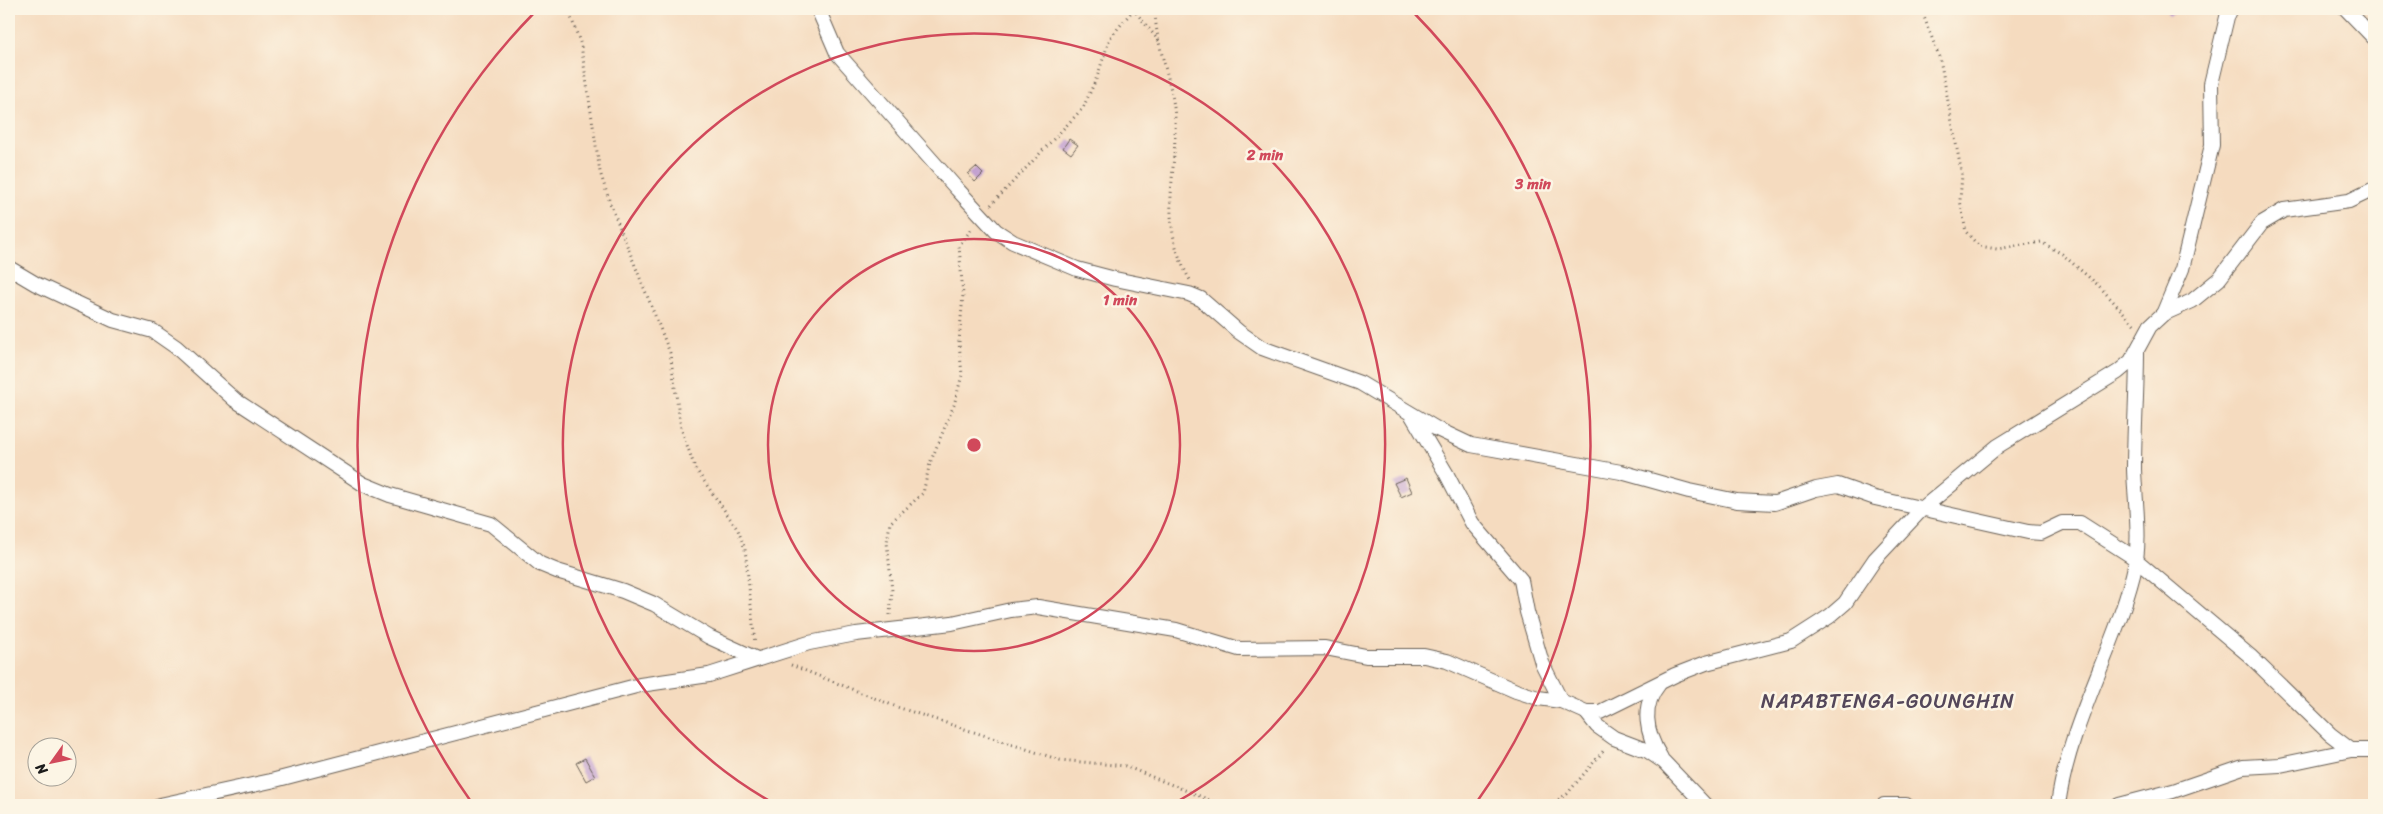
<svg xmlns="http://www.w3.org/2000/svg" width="2383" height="814" viewBox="0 0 2383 814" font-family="Sriracha,sans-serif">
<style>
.building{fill:#bc96ce}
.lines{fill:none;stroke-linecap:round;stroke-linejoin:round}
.minor-casing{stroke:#685f55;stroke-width:16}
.path{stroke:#685f55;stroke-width:3;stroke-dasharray:1 4;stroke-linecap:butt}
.minor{stroke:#fff;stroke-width:14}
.ring{fill:none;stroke:#d1495b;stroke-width:2.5}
.labels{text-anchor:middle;stroke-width:5;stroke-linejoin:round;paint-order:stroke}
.quarter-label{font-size:20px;letter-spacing:1px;fill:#54475a;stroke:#fcf5e5}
.centre{fill:#d1495b;stroke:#fcf5e5;stroke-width:2.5}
.ring-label{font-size:15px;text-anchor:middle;font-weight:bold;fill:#d1495b;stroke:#fcf5e5;stroke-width:5;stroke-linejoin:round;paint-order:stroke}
</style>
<rect width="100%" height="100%" fill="#fcf5e5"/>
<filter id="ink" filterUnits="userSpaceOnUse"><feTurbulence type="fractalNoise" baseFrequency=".02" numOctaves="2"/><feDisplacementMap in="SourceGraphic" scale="10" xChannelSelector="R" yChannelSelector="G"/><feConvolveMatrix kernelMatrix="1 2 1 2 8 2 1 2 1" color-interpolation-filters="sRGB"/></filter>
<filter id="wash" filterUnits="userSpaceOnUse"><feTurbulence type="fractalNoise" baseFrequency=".0096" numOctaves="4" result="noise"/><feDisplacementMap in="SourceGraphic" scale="20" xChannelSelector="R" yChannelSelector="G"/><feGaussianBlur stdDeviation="1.12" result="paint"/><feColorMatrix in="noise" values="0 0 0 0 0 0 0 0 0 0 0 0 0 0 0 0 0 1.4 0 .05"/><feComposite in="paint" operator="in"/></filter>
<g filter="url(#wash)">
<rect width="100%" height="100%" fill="#f5dbbf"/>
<g id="blocks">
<g class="building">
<path d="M2165,9H2184L2169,16Z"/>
<path d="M1069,139L1078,145L1071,154L1063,148Z"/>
<path d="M976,167L983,174L975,182L968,174Z"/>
<path d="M1406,478L1412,492L1401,497L1394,483Z"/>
<path d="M585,758L595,776L586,781L576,763Z"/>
</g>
</g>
</g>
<g filter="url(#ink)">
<use href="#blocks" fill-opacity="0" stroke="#685f55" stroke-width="1"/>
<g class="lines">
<g class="minor-casing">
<g id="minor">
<path d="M818,9L837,53L957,189L996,231L1013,242L1077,269L1115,279L1189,294L1201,299L1239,332L1262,348L1360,383L1437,429L1471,445L1621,472L1689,491L1737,501L1775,503L1816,489L1838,485L1875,498L2028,532L2041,533L2062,523H2080L2130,555L2250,656L2330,734L2351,750H2374"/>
<path d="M2346,9L2374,38"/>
<path d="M9,268L36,284L113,320L153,331L176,347L235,400L363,484L390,495L491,524L540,564L557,571L623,591L654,604L709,637L757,659"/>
<path d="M2163,314L2182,269L2212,145L2211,84L2227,17L2231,9"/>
<path d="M1411,414L1446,473L1472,523L1521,580L1527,612L1542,663L1561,701"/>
<path d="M1659,684C1640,707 1647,735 1661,758"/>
<path d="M1586,712L1597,726L1614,738L1648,751L1664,762L1705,805"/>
<path d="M160,805L271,781L640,685L709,675L809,643L856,634L952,623L1011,610L1038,607L1176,630L1239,649L1325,648L1366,656H1424L1447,661L1516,691L1538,698L1561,701L1586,712H1600L1675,675L1706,663L1791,641L1830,616L1845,603L1875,559L1923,508L1998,446L2118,372L2131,361L2150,326L2163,314L2192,301L2219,279L2262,223L2284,210L2349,201L2374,189"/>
<path d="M1884,805H1906"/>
<path d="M2058,805C2069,724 2113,653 2133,575C2142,542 2135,503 2134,469C2134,430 2137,391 2137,352"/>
<path d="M2119,805L2173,791L2243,767L2280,765L2351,750"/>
</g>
</g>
<g class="path">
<path d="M568,9L581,45L600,172L610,203L670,353L681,428L695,468L738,530L745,549L755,643"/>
<path d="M1128,9H1138"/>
<path d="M1133,9L1159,41"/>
<path d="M1155,9C1155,46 1173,81 1175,118C1177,179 1157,222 1190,280"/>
<path d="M1921,9L1940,59L1962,175L1960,200L1966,232L1979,246L1997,249L2041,242L2062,254L2098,285L2135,325"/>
<path d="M991,205L1083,108L1097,77L1110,38L1133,10"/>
<path d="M890,615L892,591L887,542L890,523L923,493L930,463L954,405L962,375L959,342L963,295L959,246L973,227"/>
<path d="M791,665L897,707L1060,760L1125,766L1222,805"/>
<path d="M1550,805L1567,794L1605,749"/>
</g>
<use href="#minor" class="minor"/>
</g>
</g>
<g class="ring">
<circle cx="974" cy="445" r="206"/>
<path d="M775 804A411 411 0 1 1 1173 804"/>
<path d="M472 803A617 617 0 0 1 534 13M1414 13A617 617 0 0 1 1476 803"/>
</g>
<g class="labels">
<g class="quarter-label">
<text x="1888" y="708">NAPABTENGA-GOUNGHIN</text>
</g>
</g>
<circle cx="974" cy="445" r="8" class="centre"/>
<g class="ring-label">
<text x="1265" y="160">2 min</text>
<text x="1533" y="189">3 min</text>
<text x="1120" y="305">1 min</text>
</g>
<rect width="2383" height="814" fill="none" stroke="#fcf5e5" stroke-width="30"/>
<g transform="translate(52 762) rotate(237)"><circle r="24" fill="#fcf5e5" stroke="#a29e95"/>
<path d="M0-4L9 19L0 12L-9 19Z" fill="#d1495b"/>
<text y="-8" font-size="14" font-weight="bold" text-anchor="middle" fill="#1c1c1c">N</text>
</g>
</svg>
